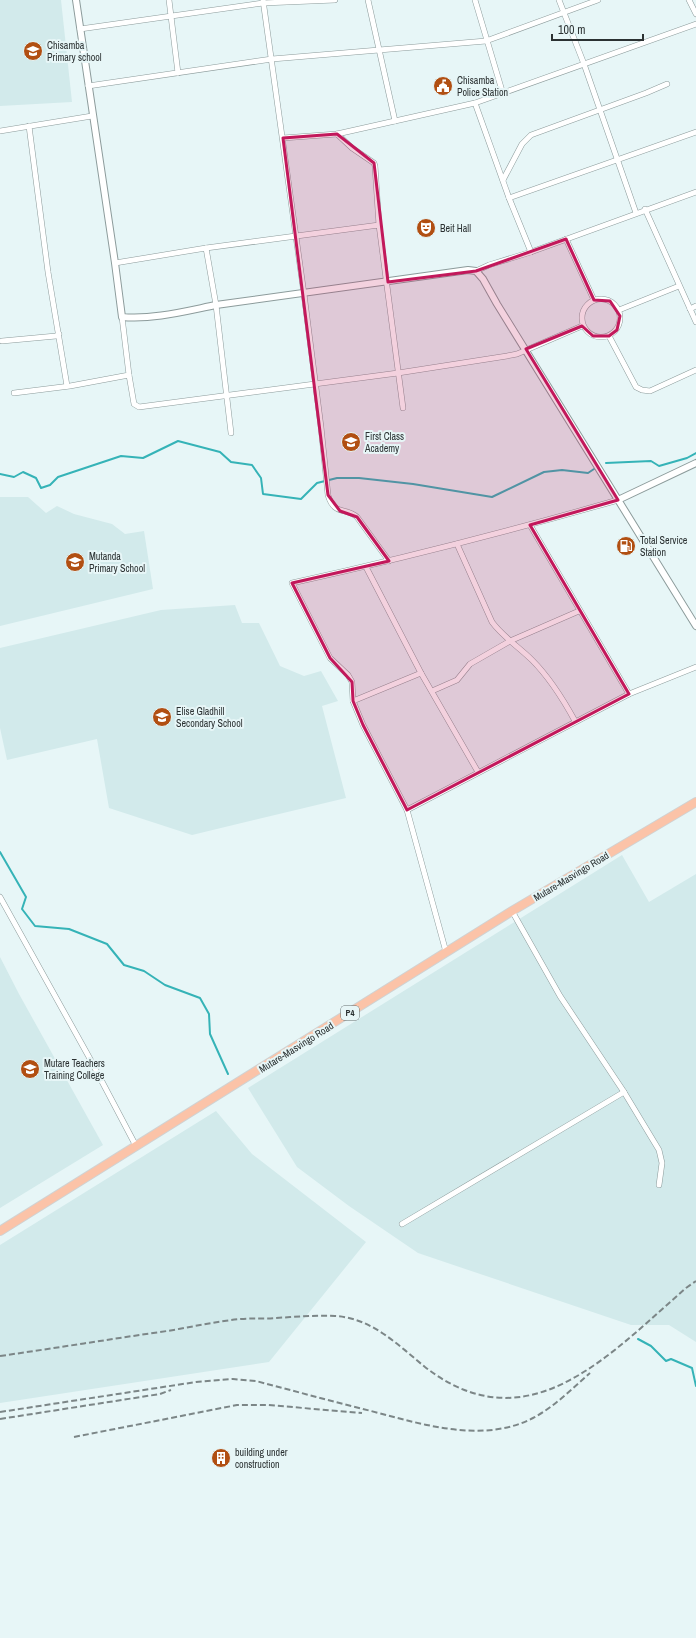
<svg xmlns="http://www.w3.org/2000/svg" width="696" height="1638" viewBox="0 0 696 1638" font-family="'Archivo Narrow',sans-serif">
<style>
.built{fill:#d2eaeb}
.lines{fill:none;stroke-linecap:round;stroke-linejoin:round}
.stream{stroke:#35b3b7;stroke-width:2}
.minor-casing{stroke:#8c9b9b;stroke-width:6}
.tertiary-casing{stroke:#8c9b9b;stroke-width:8}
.trunk-casing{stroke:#d0d2d2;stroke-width:10}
.minor{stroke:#fff;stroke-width:5}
.tertiary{stroke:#fff;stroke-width:6}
.trunk{stroke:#fbc3a8;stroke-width:8}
.rail{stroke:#7c8687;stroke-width:2;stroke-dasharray:6 3;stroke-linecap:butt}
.marked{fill:#c2185b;fill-opacity:0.2;stroke:#c2185b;stroke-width:3;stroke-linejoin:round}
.labels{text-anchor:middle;stroke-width:4;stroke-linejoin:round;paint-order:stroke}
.shield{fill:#e7f6f7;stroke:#636c6d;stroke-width:1}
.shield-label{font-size:9px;font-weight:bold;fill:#2b3132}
.poi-label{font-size:10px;fill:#2b3132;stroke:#e7f6f7;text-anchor:start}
.street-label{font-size:10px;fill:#2b3132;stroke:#e7f6f7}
</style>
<rect width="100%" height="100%" fill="#e7f6f7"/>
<g class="built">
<path d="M0,0H61L72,102L0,106Z"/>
<path d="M0,497H28L46,513L57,506L74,514L112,524L125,534L144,531L153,589L0,626Z"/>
<path d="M235,605L242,623H259L280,666L304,676L321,671L338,701L322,706L346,798L192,835L109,808L97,739L7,760L0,728V648L161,610Z"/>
<path d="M622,855L649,902L696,874V1342L669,1325H631L418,1253L349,1206L297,1167L248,1088Z"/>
<path d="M0,957L19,994L103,1145L0,1208Z"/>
<path d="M216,1111L252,1154L366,1242L269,1362L0,1403V1245Z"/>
</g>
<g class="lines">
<g class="stream">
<path d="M606,463L651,461L659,466L687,458L696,453"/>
<path d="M0,474L14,477L23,472L36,478L41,488L50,485L58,477L121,456L143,458L178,441L220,452L231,462L252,465L261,478L263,494L301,499L317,483L337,478H359L413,484L492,497L544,472L562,470L588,473L594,469"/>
<path d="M0,852L26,897L22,909L35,926L69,929L107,944L124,965L144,971L165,985L200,998L209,1014L210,1034L228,1074"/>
<path d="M638,1339L651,1346L666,1361L671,1359L692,1368L696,1386"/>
</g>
<g class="minor-casing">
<g id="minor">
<path d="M169,0L178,73"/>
<path d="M263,0L304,294L321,427L328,495C334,516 346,507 357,517L389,561"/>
<path d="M368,0L395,121"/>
<path d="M475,0L503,94"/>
<path d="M559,0L584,64L636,213"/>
<path d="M689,0L696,14"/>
<path d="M80,29L263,3L335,0"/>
<path d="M88,86L272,59L486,41L598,0"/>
<path d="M475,103L509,198L531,252"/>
<path d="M29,126L48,272L67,386"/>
<path d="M0,131L92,116"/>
<path d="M337,134L352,148L374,163L375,166L379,225"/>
<path d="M283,138L337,134L475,103L696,24"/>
<path d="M503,180L522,144L531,135L646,93L667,84"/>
<path d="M509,198L696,132"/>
<path d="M645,209L696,322"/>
<path d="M566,239L594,300"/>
<path d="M206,248L216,305L231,433"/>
<path d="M115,263L206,248L379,225L403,408"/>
<path d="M476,271L489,265L531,252L696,192"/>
<circle cx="601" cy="318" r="19"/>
<path d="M690,309L696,306"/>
<path d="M619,310L679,286"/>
<path d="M609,336L636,387L642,390L650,391L696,370"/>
<path d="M2,341L56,336L59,334"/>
<path d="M129,375L134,404L139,407L398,373L507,356L517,354L582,326"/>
<path d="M14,393L70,386L129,375L122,317"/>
<path d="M530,525L629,694"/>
<path d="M457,544L492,622C503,637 519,647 532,660C550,678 563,699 575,721"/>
<path d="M366,567L421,673L478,772"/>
<path d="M432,691L457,680L470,664L510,641L579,611"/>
<path d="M353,701L421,673"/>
<path d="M407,810L629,694L696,667"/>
<path d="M0,897L89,1057L136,1146"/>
<path d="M512,911L560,996L624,1092L659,1150L662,1163L659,1185"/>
<path d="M446,952L407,810L363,725L353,701L352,682L348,675L330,658L292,583C401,559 510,531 618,500"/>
<path d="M402,1224L624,1092"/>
</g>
</g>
<g class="tertiary-casing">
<g id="tertiary">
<path d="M76,0L115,263L122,317C152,320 186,311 216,305L468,270L476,271L483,279L497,304L696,626"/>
<path d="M618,500L696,463"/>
</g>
</g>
<g class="trunk-casing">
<path id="trunk" d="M0,1231L512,911L696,802"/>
</g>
<use href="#minor" class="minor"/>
<use href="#tertiary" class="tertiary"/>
<use href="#trunk" class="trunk"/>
<g class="rail">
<path d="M0,1356C56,1348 111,1339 167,1331C192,1327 217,1321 241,1319C253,1318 264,1319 275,1318C295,1317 315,1315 335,1316C372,1318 398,1345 425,1367C528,1447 610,1354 686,1288L696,1281"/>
<path d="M0,1412L196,1382L233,1379L256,1381C290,1390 324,1399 359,1408C413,1421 479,1446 533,1418C554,1407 572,1389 590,1373"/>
<path d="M0,1419L160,1394L171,1390"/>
<path d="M74,1437L237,1405H268L362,1413"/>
</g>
</g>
<path class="marked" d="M337,134L374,163L388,282L476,271L566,239L594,300L610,301L620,316L617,330L609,336H593L582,326L526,349L618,500L530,525L629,694L407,810L363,725L353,701L352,682L330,658L292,583L389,561L357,517L340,511L328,495L283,138Z"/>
<defs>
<g id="school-disc" transform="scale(1)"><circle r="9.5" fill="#b14f12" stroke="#e7f6f7"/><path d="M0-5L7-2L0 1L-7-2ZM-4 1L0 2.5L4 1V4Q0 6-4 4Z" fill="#fff"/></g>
<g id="civic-disc" transform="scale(1)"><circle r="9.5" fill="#b14f12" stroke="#e7f6f7"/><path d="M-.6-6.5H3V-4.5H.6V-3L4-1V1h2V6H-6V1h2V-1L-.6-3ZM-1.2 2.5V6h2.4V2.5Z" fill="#fff"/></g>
<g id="theatre-disc" transform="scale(1)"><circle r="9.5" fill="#b14f12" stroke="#e7f6f7"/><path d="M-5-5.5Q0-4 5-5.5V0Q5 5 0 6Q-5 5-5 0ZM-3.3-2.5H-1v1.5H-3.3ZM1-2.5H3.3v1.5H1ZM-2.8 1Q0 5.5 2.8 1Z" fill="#fff"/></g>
<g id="fuel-disc" transform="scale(1)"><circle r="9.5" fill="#b14f12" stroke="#e7f6f7"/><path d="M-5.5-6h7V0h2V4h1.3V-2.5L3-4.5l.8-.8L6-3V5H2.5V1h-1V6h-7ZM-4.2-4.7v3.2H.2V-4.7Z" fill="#fff"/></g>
<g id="university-disc" transform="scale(1)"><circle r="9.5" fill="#b14f12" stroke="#e7f6f7"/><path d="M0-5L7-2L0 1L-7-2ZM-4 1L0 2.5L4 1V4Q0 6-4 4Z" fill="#fff"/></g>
<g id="building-disc" transform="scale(1)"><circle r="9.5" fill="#b14f12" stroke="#e7f6f7"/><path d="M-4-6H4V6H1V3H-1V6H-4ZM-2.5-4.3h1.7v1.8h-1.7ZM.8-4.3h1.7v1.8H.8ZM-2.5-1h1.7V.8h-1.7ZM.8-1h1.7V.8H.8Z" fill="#fff"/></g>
</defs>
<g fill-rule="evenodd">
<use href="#school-disc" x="33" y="51"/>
<use href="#civic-disc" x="443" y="86"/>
<use href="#theatre-disc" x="426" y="228"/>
<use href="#school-disc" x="351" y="442"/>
<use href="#fuel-disc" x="626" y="546"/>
<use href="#school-disc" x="75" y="562"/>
<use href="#school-disc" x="162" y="717"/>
<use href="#university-disc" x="30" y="1069"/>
<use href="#building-disc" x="221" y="1458"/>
</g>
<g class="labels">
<rect class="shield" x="341" y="1006" width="18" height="14" rx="3"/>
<g class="shield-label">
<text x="350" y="1016">P4</text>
</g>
<g class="poi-label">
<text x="47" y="49">Chisamba<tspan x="47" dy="12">Primary school</tspan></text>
<text x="457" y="84">Chisamba<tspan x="457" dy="12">Police Station</tspan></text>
<text x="440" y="232">Beit Hall</text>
<text x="365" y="440">First Class<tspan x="365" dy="12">Academy</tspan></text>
<text x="640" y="544">Total Service<tspan x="640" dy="12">Station</tspan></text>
<text x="89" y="560">Mutanda<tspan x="89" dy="12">Primary School</tspan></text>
<text x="176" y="715">Elise Gladhill<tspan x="176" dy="12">Secondary School</tspan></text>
<text x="44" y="1067">Mutare Teachers<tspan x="44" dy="12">Training College</tspan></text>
<text x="235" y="1456">building under<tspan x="235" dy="12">construction</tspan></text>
</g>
<g class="street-label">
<text transform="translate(571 876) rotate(-31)" y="4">Mutare-Masvingo Road</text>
<text transform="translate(296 1047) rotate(-32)" y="4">Mutare-Masvingo Road</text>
</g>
</g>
<path d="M552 34v6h91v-6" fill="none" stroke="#2b3132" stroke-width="2"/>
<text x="558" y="34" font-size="12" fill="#2b3132" stroke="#e7f6f7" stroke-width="3" paint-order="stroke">100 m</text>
</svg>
